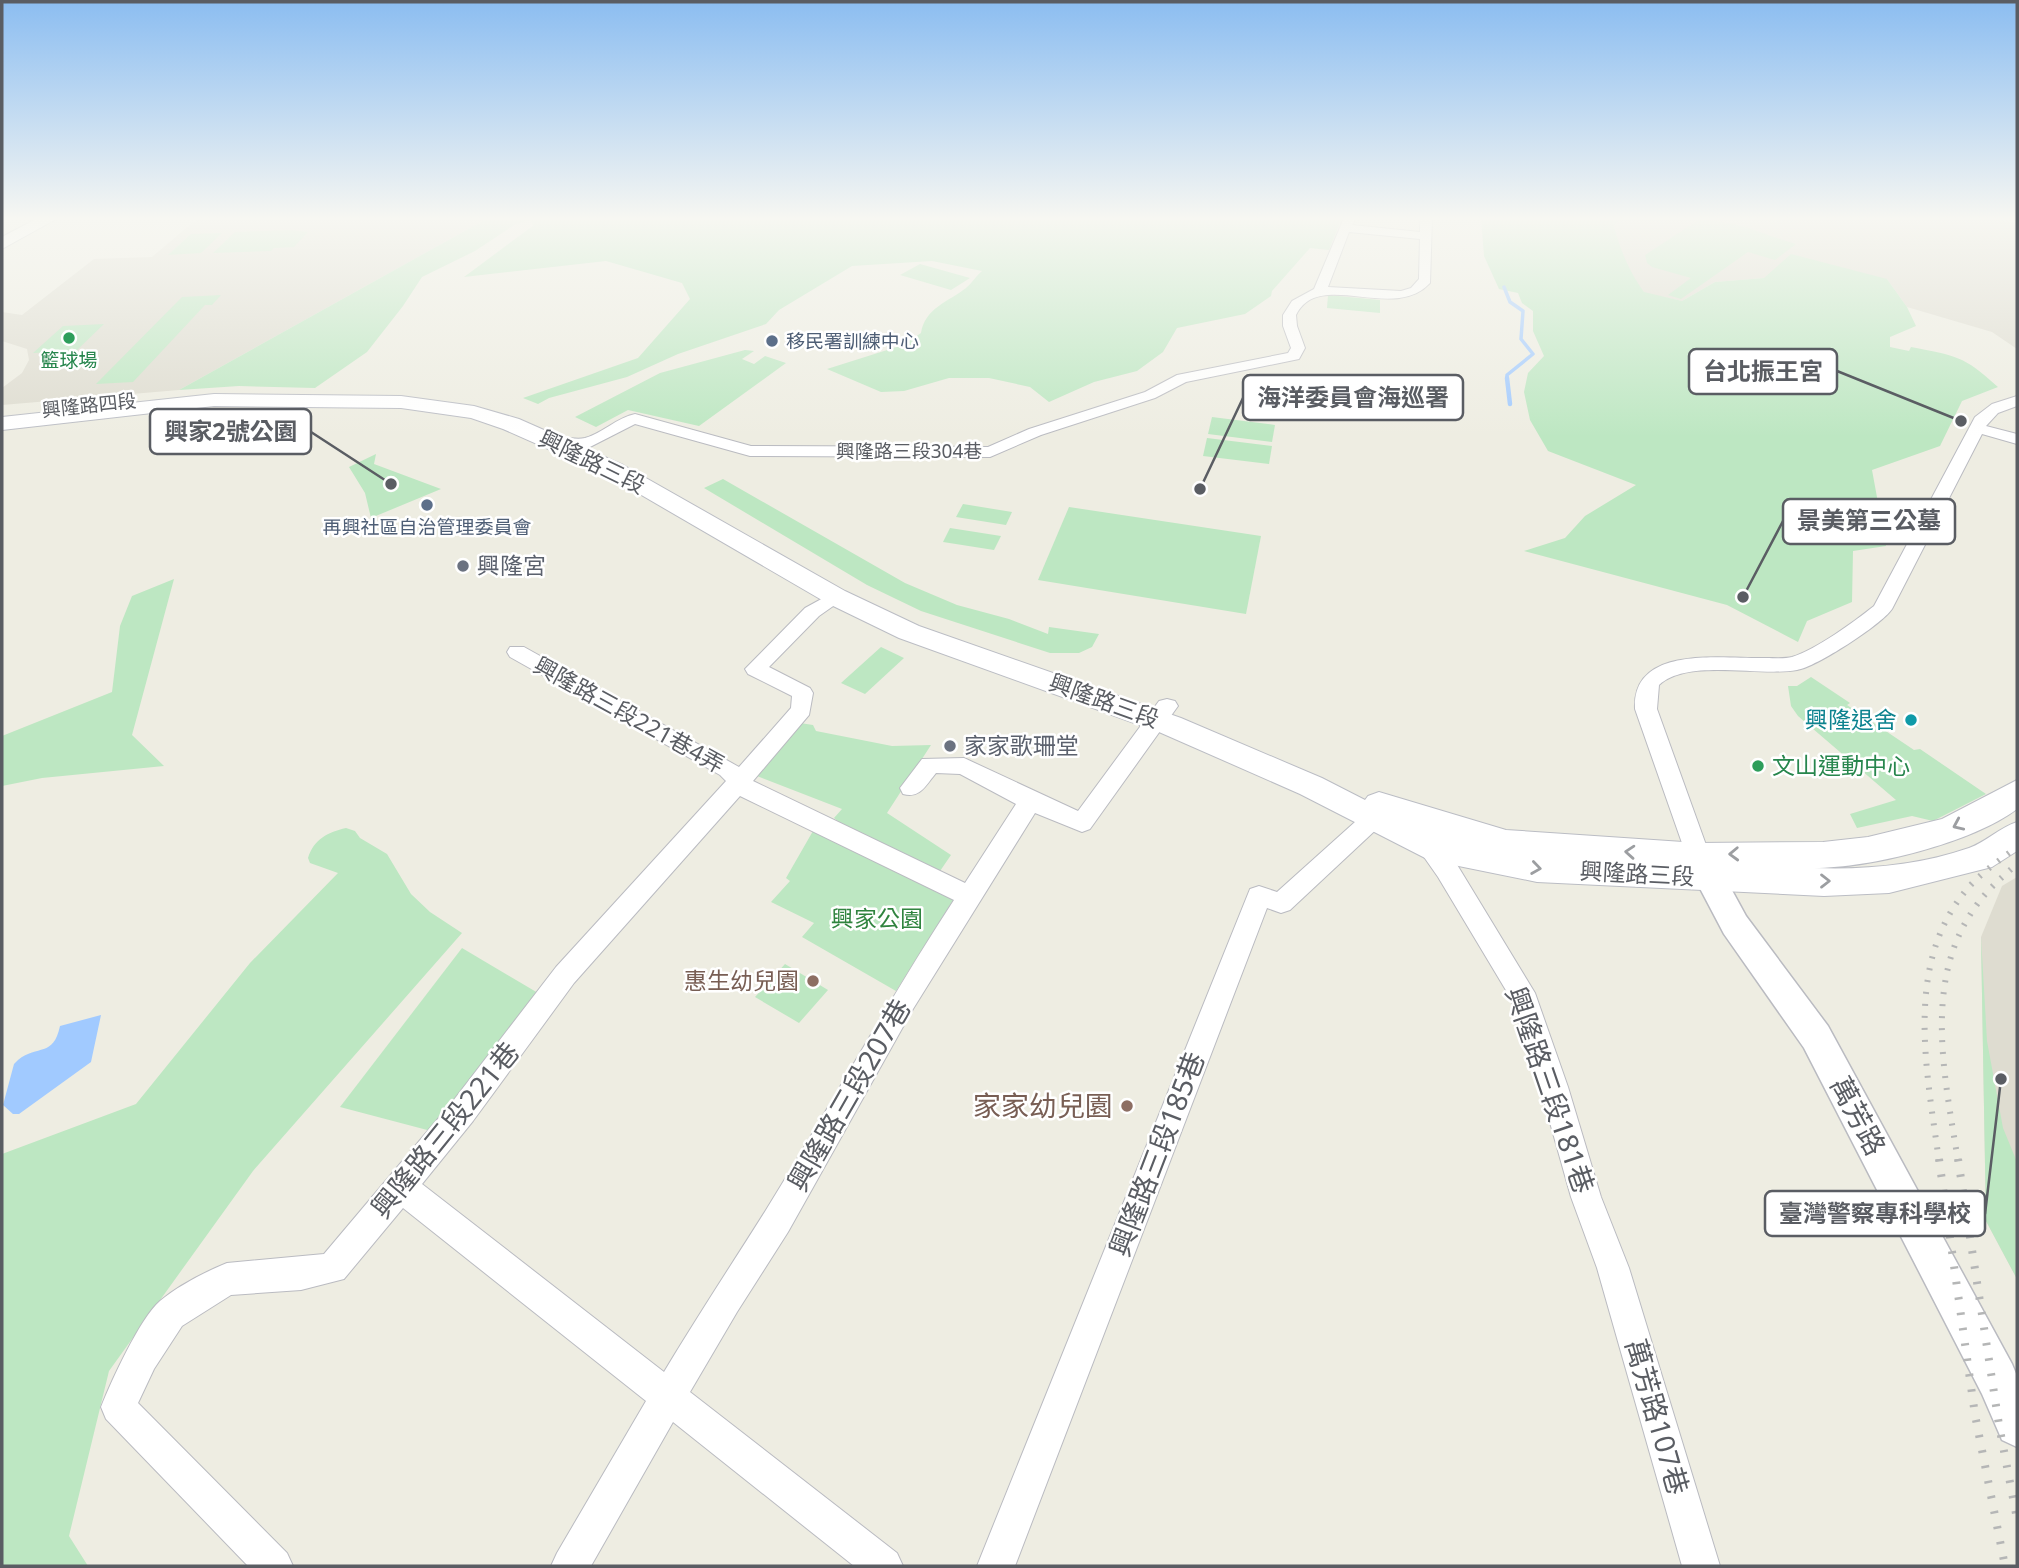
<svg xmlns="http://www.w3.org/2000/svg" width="2019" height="1568" viewBox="0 0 2019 1568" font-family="'Noto Sans','Noto Sans TC',sans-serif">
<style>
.education{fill:#dedcd0}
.green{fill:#bde7c2}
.water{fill:#a1caff}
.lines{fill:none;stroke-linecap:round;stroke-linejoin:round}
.stream-far1{stroke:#a1caff;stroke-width:3.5}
.stream{stroke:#a1caff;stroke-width:4.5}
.minor-casing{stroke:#babbc1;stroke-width:2}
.tertiary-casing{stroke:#babbc1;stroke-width:3}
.secondary-casing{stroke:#bbbdc4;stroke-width:2}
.minor{fill:#fff;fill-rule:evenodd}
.tertiary{fill:#fff;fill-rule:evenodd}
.secondary{fill:#fff;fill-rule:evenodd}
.rail-far1{stroke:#b5b6b6;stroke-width:6;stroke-dasharray:2 10;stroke-linecap:butt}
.rail{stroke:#b5b6b6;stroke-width:8;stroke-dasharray:2.5 13;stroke-linecap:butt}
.oneway{stroke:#9c9ea1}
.leisure-dot{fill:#2e9e5b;stroke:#fff;stroke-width:2.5}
.service-dot{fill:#5c6f8a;stroke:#fff;stroke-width:2.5}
.worship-dot{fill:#6b7280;stroke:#fff;stroke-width:2.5}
.culture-dot{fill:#0f9aa8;stroke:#fff;stroke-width:2.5}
.education-dot{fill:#8d6e63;stroke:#fff;stroke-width:2.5}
.labels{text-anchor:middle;stroke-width:5;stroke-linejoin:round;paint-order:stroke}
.far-service-label{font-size:19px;fill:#4e5e75;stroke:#fff;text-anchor:start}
.far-leisure-label{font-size:19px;fill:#27864d;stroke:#fff}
.far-street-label{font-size:19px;fill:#5a5d63;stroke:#fff}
.street-label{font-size:23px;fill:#5a5d63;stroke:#fff}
.worship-label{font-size:23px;fill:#5b616d;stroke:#fff;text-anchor:start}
.culture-label{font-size:23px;fill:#0d838f;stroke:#fff;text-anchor:end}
.leisure-label{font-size:23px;fill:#27864d;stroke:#fff;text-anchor:start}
.park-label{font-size:23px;fill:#30843f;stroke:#fff}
.education-label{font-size:23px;fill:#785e54;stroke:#fff;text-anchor:end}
.near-street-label{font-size:28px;fill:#5a5d63;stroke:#fff}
.near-education-label{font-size:28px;fill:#785e54;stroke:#fff;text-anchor:end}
.leader{fill:none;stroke:#5a5d63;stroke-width:2.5}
.callout-dot{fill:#5a5d63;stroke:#fff;stroke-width:2.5}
.callout{fill:#fff;stroke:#5a5d63;stroke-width:2.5}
.callout-label{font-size:24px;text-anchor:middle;font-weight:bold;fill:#5a5d63}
</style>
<rect width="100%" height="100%" fill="#eeede2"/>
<g class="education">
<path d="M198,218H488L179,390L2,405V388L22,373L29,360L27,349L2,341V312L22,315L94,259L152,257Z"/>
<path d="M1619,218H1987L2017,223V349L1992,332L1907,307L1887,279L1764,278L1715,282L1682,301L1644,293L1629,272L1620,249L1614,226Z"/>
<path d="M2017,877V1279L1986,1221L1981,937L2002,886Z"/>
</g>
<g class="green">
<path d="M488,218H1342L1329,250L1310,248L1272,291L1271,296L1245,314L1177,328L1163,352L1137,371L1094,382L1049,402L1030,387L989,378H949L904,391L881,392L827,369L903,345L921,333C925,308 948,302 966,288C972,283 976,276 982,271L932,261L852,266L779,310L766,324L678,354L627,377L549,398L538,404L523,398L638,358L690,299L682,283L606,261L464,277L534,225L529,220L514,225L475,251L422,277L403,306L367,352L315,388L239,386L179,390Z"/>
<path d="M1481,218H1619L1614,226C1621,252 1629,271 1644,292L1682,301L1715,282L1764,278L1791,254L1887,279L1907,307L1916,326L1890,337V347L1909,351L1911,347C1956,356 1963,355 1998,387L1962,401L1940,446L1872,470L1886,546L1853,551L1852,602L1807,621L1798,642L1727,605L1524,551L1565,538L1585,516L1636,485L1548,451L1530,420L1524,392L1528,373L1544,356L1533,331V311L1522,303L1518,293L1499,289L1484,256Z"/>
<path d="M1697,221C1736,218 1763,235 1796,244L1775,260L1748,252L1681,299L1668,295L1691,278L1652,267L1647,263L1645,255Z"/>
<path d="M290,230L308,232L294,247L274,248L271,251L213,253L235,232Z"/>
<path d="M222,233L201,253L168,255L191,234Z"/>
<path d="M920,264L970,278L951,290L900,275Z"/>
<path d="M221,295L212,305H205L133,382L96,384L182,297Z"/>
<path d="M1328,295L1380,300V313L1327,308Z"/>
<path d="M104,324L76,351L33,353L63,326Z"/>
<path d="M745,350L754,351L742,359L754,364L765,356L786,363L699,426L628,410L596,427L575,417L660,373Z"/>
<path d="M1212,417L1275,425L1272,442L1208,434Z"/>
<path d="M1207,438L1272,446L1269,464L1203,456Z"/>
<path d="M376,454L374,464L441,489L371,518L365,493L349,467Z"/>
<path d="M723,479L905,583L957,605L1009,619L1048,634L1049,627L1099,634L1092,647L1079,653H1050L921,611L867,585L704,488Z"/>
<path d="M963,504L1012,512L1006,525L956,517Z"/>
<path d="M1069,507L1261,536L1246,614L1038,580Z"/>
<path d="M950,528L1001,536L994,550L943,542Z"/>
<path d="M174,579L132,735L164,766L42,778L2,786V736L112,692L120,626L132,596Z"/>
<path d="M881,647L904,658L865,694L841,683Z"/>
<path d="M1811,677L1850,703L1847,705L1914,750L1920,749L1986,794L1933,821L1912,816L1857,828L1850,814L1896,800L1798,716L1791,706L1788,686H1797Z"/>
<path d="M800,723L813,725L816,731L892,746L931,745L887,813L951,855L938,874L858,838L834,818L842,809L757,776Z"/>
<path d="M346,828L355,831L360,838L387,854L411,894L430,912L462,933L253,1171L109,1371L69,1536L88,1566H2V1154L136,1104L250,963L338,873L310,863L308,858C314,839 328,832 346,828Z"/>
<path d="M813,831L955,897L896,991L802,937L814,923L771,902L790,881L786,878Z"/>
<path d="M1981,937L1987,1041L2003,1128L2017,1162V1279L1986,1221Z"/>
<path d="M462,948L538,993L431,1131L340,1107Z"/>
<path d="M785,964L828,990L799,1023L755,997Z"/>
</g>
<path class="water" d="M101,1015L91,1062L19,1114H13L3,1105L14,1064L18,1060C38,1044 53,1058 60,1026Z"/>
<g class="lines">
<path class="stream-far1" d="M1504,287L1510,302L1523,311L1521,339L1533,354L1507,375V379"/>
<path class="stream" d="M1507,378L1510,404"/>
<g class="minor-casing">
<g id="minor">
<path d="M1344,218H1356L1352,225L1420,232V218H1432L1430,283C1393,323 1319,268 1296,315L1297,326L1305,348L1299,359L1186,382L1155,398L1041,435L990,457L750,456L635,424L588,448H556L548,443C558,433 573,441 585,438C603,433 616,418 635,414L751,446L988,447L1029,429L1145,392L1177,375L1288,353L1291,348L1283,326V315L1292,301L1314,289ZM1349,232L1420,239L1419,279L1411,288L1401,291L1328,287Z"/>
<path d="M2017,396V406L1998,413L1986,426L2017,434V444L1982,434L1892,609C1881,625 1816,667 1797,670C1759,677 1688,658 1659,685L1657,709L1710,856L1707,863L1698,865L1689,863L1635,709C1632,644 1722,659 1766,658C1774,658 1785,659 1792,657C1817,649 1854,622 1874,606L1975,417L1992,404Z"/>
<path d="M836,591L843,593L846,597L819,616L769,667L810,688L813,693L809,715L753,781L965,883L1016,804L960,774L936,773C926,785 920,799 903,794L900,788L922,759L964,758L1078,811L1159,701L1167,699L1175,701L1178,706L1090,829L1082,832L1035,813L913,1009L788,1232L737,1312L690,1392L897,1553L903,1566H854L673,1422L591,1566H551L557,1553L646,1401L403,1208L344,1279L301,1290L231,1295L182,1326L154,1369L138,1403L287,1553L293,1566H248L106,1419L101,1407C111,1382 140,1318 160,1301C178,1286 205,1272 227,1263L324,1254L453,1101L556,967L726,781L720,775L510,657L507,652L510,647H524L739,767L791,708L792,696L748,674L745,669L805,608ZM740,796L954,900C888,1001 830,1107 766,1210C732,1264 697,1317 664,1372L422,1184L473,1121L574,983Z"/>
<path d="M1383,796L1391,799L1395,805L1381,825L1290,910L1281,913L1267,908L1015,1566H977L1250,889L1259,886L1277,892L1365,813L1375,799Z"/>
<path d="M1429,838L1437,840L1456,863L1535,993L1568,1087L1601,1197L1629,1268L1720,1566H1682L1597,1268L1571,1197L1540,1087L1510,997L1438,877L1417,847L1421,840Z"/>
</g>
</g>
<g class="tertiary-casing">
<path id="tertiary" d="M1699,846L1710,850L1746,916L1828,1026L2012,1364L2017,1376V1447L2002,1440L1982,1394L1804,1048L1724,934L1684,858L1688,850Z"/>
</g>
<g class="secondary-casing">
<g id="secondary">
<path d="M38,218H58L2,249V237Z"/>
<path d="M214,394L401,396L474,406L519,419L623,465L845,591L919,626L1181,718L1322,778L1365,800L1368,796L1379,792L1506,830L1698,843L1823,842L1868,837L1942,819L2017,780V809C1972,843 1870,868 1814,868C1865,870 1920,865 1969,848C1986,842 1999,828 2017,822V851L1992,867L1889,893L1824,896L1537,882L1429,860L1300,794L1159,732L899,638L827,603L607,475L503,429L471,418L401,408L214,406L2,430V417Z"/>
</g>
</g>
<use href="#minor" class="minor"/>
<use href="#tertiary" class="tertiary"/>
<use href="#secondary" class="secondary"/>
<g class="rail-far1">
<path d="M1939,1161C1927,1072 1903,963 1968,888C1982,872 2000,860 2017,847"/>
<path d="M1958,1161C1945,1078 1922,980 1976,906C1987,890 2002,877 2017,864"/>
</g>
<g class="rail">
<path d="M1939,1159L1975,1415L2005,1566"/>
<path d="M1958,1159L1999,1425L2017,1519"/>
</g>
</g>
<defs><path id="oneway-chevron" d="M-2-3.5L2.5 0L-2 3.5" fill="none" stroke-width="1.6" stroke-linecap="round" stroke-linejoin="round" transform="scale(1.75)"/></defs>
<g class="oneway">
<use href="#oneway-chevron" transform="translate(1958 825) rotate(156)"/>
<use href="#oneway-chevron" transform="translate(1630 852) rotate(-176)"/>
<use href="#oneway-chevron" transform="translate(1734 854) rotate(178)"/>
<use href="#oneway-chevron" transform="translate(1536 868) rotate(8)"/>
<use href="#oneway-chevron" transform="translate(1825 881)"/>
</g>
<linearGradient id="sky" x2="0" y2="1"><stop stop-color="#8bbdf1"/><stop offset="0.5" stop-color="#f7f7f2"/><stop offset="1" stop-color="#f7f7f2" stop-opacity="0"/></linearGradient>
<rect width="2019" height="437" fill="url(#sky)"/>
<g class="leisure-dot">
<circle cx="69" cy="338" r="7"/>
<circle cx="1758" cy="766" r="7"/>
</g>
<g class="service-dot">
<circle cx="772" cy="341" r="7"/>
<circle cx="427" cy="505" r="7"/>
</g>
<g class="worship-dot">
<circle cx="463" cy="566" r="7"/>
<circle cx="950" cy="746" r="7"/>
</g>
<circle class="culture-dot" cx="1911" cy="720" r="7"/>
<g class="education-dot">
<circle cx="813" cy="981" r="7"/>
<circle cx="1127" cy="1106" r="7"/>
</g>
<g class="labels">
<g class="far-service-label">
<text x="786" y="348">移民署訓練中心</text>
<text x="427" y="534" text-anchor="middle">再興社區自治管理委員會</text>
</g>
<g class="far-leisure-label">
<text x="69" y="367">籃球場</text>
</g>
<g class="far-street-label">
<text transform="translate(89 405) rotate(-6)" y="7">興隆路四段</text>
<text x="909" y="458">興隆路三段304巷</text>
</g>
<g class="street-label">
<text transform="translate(592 462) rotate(26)" y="8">興隆路三段</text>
<text transform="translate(1104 701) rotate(20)" y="8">興隆路三段</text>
<text transform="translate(629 715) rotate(29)" y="8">興隆路三段221巷4弄</text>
<text transform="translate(1637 874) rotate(3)" y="8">興隆路三段</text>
</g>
<g class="worship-label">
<text x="477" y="574">興隆宮</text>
<text x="964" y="754">家家歌珊堂</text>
</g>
<g class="culture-label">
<text x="1897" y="728">興隆退舍</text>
</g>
<g class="leisure-label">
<text x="1772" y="774">文山運動中心</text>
</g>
<g class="park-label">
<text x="877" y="927">興家公園</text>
</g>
<g class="education-label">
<text x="799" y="989">惠生幼兒園</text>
</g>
<g class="near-street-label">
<text transform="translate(1550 1090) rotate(71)" y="10">興隆路三段181巷</text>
<text transform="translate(849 1095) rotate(-60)" y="10">興隆路三段207巷</text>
<text transform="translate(1858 1116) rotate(62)" y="10">萬芳路</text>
<text transform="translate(445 1130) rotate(-51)" y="10">興隆路三段221巷</text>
<text transform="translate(1157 1154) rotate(-69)" y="10">興隆路三段185巷</text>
<text transform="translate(1657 1417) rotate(74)" y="10">萬芳路107巷</text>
</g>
<g class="near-education-label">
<text x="1113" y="1116">家家幼兒園</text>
</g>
</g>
<path class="leader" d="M1961 421L1837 371M1200 489L1243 398M391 484L311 432M1743 597L1783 521M2001 1079L1985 1214"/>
<g class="callout-dot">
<circle cx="1961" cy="421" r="7"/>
<circle cx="1200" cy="489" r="7"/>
<circle cx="391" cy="484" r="7"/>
<circle cx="1743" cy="597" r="7"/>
<circle cx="2001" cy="1079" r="7"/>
</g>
<g class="callout">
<rect x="1689" y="349" width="148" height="45" rx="7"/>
<rect x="1243" y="375" width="220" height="45" rx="7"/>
<rect x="150" y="409" width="161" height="45" rx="7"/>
<rect x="1783" y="499" width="172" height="45" rx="7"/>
<rect x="1765" y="1191" width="220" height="45" rx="7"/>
</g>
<g class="callout-label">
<text x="1763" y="380">台北振王宮</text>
<text x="1353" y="406">海洋委員會海巡署</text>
<text x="231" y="440">興家2號公園</text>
<text x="1869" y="529">景美第三公墓</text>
<text x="1875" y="1222">臺灣警察專科學校</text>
</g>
<rect width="2019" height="1568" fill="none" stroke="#5a5d63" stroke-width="7"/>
</svg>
